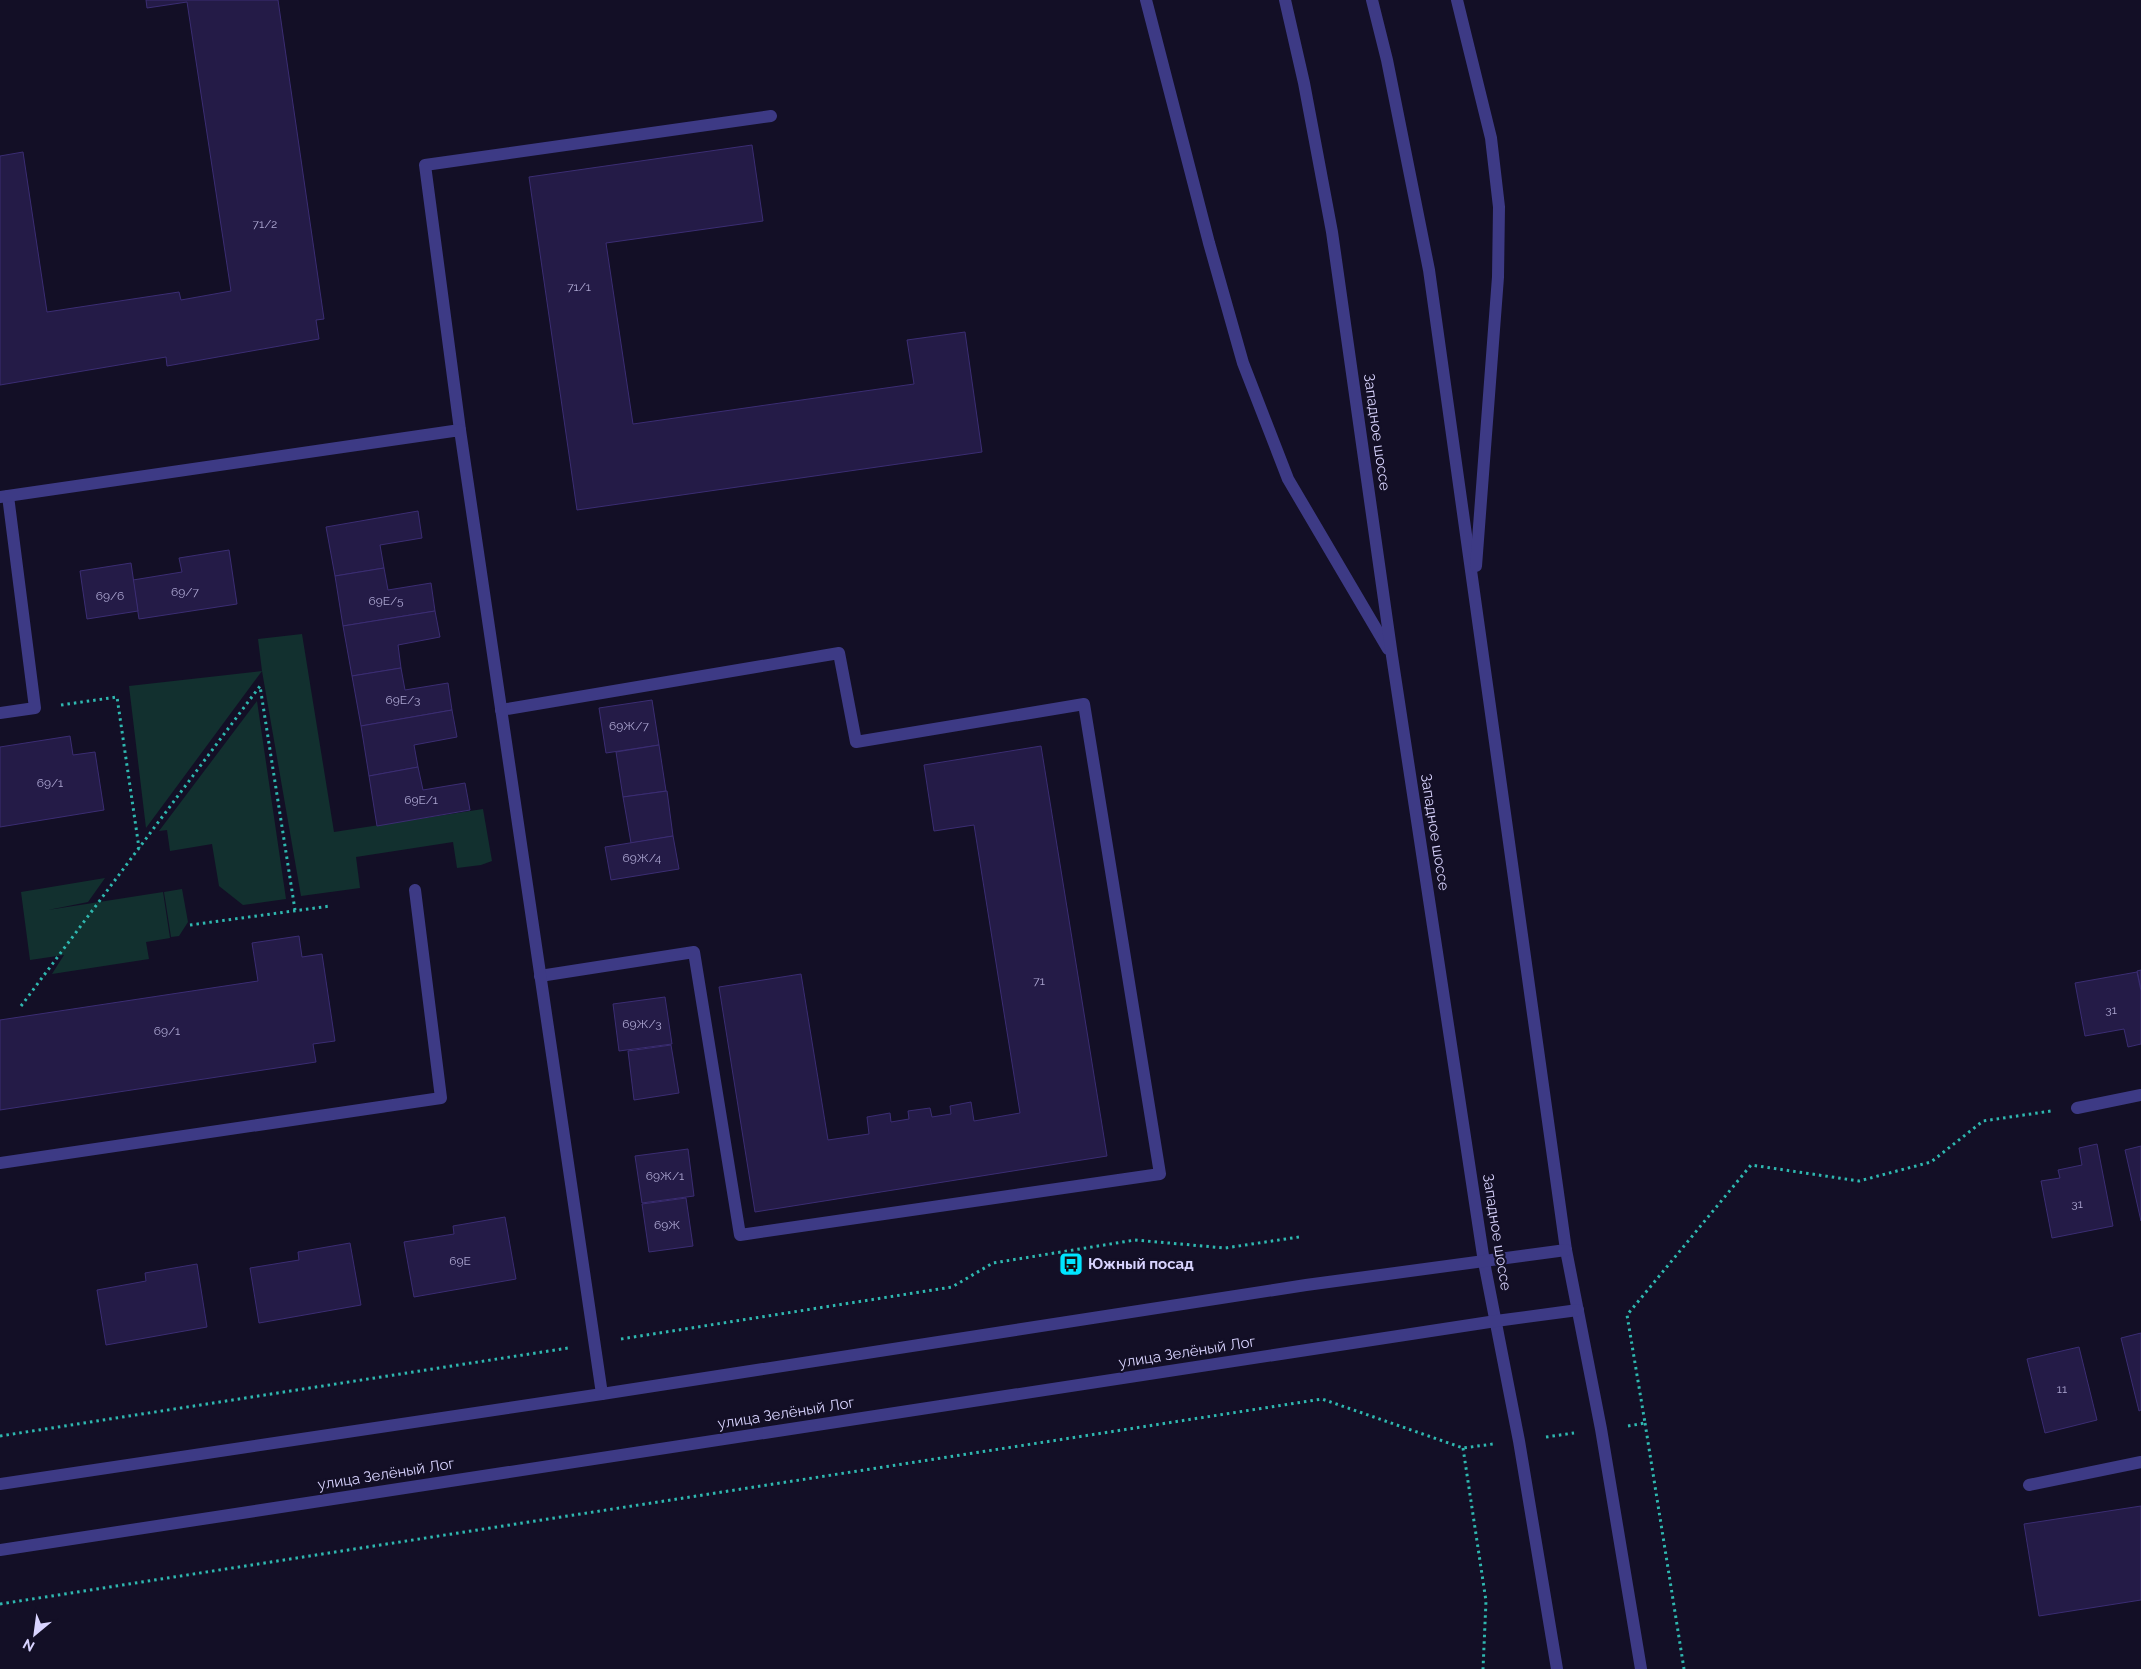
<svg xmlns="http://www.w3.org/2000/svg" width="2141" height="1669" viewBox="0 0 2141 1669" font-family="Raleway,sans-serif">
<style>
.green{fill:#12302f}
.building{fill:#241b47;stroke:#3b2d73}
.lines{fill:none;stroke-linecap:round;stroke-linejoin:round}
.path{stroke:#2fb8b0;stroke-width:3;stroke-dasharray:2.5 4;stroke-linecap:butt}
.lane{stroke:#3d3a85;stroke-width:12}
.street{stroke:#3d3a85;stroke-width:12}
.labels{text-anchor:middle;stroke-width:4.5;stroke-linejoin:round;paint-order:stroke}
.number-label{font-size:12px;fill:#aca6d1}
.street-label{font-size:15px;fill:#d9d4ff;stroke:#130f26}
.poi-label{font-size:15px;font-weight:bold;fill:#d9d4ff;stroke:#130f26;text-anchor:start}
</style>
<rect width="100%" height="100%" fill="#130f26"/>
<g class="green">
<path d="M302,634L334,832L483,809L492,861L481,865L457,868L453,842L356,857L360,888L301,896L262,671L146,828L129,686L262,671L258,639Z"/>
<path d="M257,701L286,899L243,905L219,886L212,844L170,851L167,830L159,831Z"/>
<path d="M105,878L88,902L48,910L163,892L170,938L146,942L149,959L52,974L64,955L30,960L21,892Z"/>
<path d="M182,889L188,922L179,936L171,937L164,892Z"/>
</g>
<g class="building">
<path d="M146,0H278L324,319L316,320L319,339L167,366L166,357L0,385V156L23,152L47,312L179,292L181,300L231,291L187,2L147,8Z"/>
<path d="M752,145L763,221L606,243L633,424L914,384L907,340L965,332L982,452L577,510L529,177Z"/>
<path d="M418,511L422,538L380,545L384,568L335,576L326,527Z"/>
<path d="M229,550L237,604L139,619L133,580L182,572L179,558Z"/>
<path d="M131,563L138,611L87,619L80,571Z"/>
<path d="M384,568L388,590L431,583L435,611L343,626L335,576Z"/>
<path d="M435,611L440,637L398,645L401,668L352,676L343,626Z"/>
<path d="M401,668L405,690L448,683L452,710L361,726L352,676Z"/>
<path d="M652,700L659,745L606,753L599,708Z"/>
<path d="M452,710L457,737L414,745L418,767L369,776L361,726Z"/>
<path d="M70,736L73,755L95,752L104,810L0,827V747Z"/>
<path d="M659,745L666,791L623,797L616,752Z"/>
<path d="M1041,746L1107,1156L755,1212L719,987L801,974L828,1140L869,1134L867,1117L890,1113L891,1122L909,1119L908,1111L930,1108L932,1117L951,1114L950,1106L971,1102L974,1121L1020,1113L974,825L934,831L924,765Z"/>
<path d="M418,767L423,790L465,783L470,810L377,826L369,776Z"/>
<path d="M667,791L673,836L631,843L623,797Z"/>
<path d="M673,836L679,869L611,880L605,847Z"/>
<path d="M299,936L302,957L322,954L335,1041L313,1044L316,1062L0,1110V1020L258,981L252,943Z"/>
<path d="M2141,970V989L2137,971Z"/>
<path d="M2137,972L2141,991V1044L2128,1047L2124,1029L2085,1036L2075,983Z"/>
<path d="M665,997L672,1044L619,1051L613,1004Z"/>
<path d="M671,1045L679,1093L634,1100L628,1051Z"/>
<path d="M2097,1144L2113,1226L2052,1238L2041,1181L2060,1178L2058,1170L2082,1165L2079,1148Z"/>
<path d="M2141,1146V1221L2125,1150Z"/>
<path d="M688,1149L694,1196L642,1203L635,1156Z"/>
<path d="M686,1198L693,1246L649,1252L642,1204Z"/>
<path d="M505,1217L516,1279L414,1297L404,1242L454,1234L453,1226Z"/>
<path d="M350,1243L361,1305L259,1323L250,1268L299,1260L298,1252Z"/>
<path d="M197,1264L207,1327L106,1345L97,1290L146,1281L145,1273Z"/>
<path d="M2141,1333V1410L2139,1411L2121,1338Z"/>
<path d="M2079,1347L2097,1420L2045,1433L2027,1359Z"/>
<path d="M2141,1506V1600L2039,1616L2024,1524Z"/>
</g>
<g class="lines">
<g class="path">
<path d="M61,705L117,697L139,848"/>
<path d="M190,925L330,906"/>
<path d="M21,1006L260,686L295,910"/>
<path d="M621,1339L952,1287L993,1263L1135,1240L1225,1248L1299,1237"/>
<path d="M1645,1423L1684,1669"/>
<path d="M1628,1426L1645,1423L1627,1315L1751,1165L1859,1181L1931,1162L1983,1121L2051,1111"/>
<path d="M0,1436L568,1348"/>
<path d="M1546,1437L1574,1433"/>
<path d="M1463,1448L1486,1601L1483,1669"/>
<path d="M0,1604L1322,1399L1463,1448L1493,1444"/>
</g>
<g class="lane">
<path d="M460,430L425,165L771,116"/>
<path d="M501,710L839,653L856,742L1084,704L1160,1174L740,1235L694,952L540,976"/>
<path d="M0,713L35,708L8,496"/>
<path d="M0,1163L441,1098L415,890"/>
</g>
<g class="street">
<path d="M1146,0L1209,243L1243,363L1288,479L1388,649"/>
<path d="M1285,0L1304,83L1332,232L1392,656L1484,1262L1519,1441L1557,1669"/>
<path d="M1372,0L1387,60L1429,270L1566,1250L1601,1429L1641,1669"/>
<path d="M1457,0L1491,138L1499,207L1498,277L1476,566"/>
<path d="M0,497L460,430L602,1394"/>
<path d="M2077,1108L2141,1095"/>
<path d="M0,1484L602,1394L1306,1285L1566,1250"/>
<path d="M2029,1485L2141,1462"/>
<path d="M0,1550L1496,1321L1578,1310"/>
</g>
</g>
<defs>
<g id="bus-square" transform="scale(1.25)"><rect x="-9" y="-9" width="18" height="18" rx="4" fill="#00e5ff" stroke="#130f26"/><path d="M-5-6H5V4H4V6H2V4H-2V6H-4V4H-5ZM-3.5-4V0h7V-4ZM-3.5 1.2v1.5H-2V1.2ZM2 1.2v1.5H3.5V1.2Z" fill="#111"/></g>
</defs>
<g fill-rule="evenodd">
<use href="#bus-square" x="1071" y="1264"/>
</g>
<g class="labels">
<g class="number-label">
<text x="265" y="228">71/2</text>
<text x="579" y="291">71/1</text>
<text x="185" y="596">69/7</text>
<text x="110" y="600">69/6</text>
<text x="386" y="605">69Е/5</text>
<text x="403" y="704">69Е/3</text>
<text x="629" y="730">69Ж/7</text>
<text x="50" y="787">69/1</text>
<text x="421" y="804">69Е/1</text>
<text x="642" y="862">69Ж/4</text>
<text x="1039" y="985">71</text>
<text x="2111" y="1014">31</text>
<text x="642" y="1028">69Ж/3</text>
<text x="167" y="1035">69/1</text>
<text x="665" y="1180">69Ж/1</text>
<text x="2077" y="1208">31</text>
<text x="667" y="1229">69Ж</text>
<text x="460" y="1265">69Е</text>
<text x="2062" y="1393">11</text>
</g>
<g class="street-label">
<text transform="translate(1377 432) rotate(82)" y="5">Западное шоссе</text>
<text transform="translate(1435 832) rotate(81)" y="5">Западное шоссе</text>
<text transform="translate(1497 1232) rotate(81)" y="5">Западное шоссе</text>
<text transform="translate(1187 1352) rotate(-9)" y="5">улица Зелёный Лог</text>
<text transform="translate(786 1413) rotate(-9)" y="5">улица Зелёный Лог</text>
<text transform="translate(386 1474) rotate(-9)" y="5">улица Зелёный Лог</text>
</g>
<g class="poi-label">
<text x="1088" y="1269">Южный посад</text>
</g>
</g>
<g transform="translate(35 1634) rotate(209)" stroke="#130f26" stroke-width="4" paint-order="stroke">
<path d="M0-4L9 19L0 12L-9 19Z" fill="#d9d4ff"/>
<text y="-8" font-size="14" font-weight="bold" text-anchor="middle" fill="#d9d4ff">N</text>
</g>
</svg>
